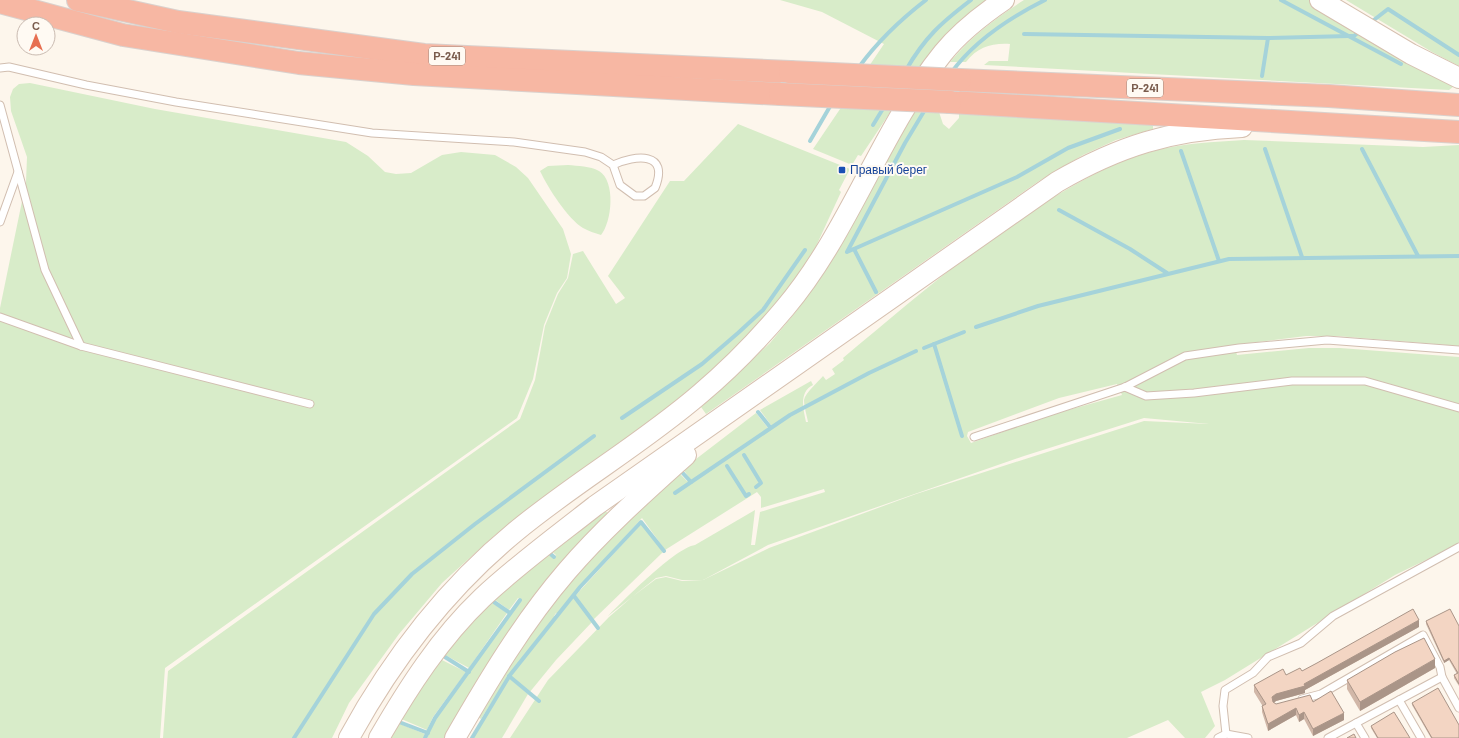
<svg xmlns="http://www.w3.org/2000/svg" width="1459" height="738" viewBox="0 0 1459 738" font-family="Barlow,sans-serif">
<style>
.green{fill:#d8ecc9;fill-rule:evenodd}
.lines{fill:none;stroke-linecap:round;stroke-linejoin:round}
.stream{stroke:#a5d3da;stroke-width:4}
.lane-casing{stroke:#d1beb0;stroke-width:9}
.secondary-casing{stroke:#d6c0b0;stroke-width:22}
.highway-casing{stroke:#dad1cd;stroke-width:24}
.lane{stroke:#fff;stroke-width:7}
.secondary{stroke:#fff;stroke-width:20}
.highway{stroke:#f7b7a3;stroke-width:22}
.highway-bridge-casing{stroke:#dad1cd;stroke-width:24;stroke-linecap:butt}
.highway-bridge{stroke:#f7b7a3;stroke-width:22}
.wall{fill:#d1b7a8}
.shaded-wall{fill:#aa9588}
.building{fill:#f3d5c3;stroke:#aa9588}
.transit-dot{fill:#1a4fb4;stroke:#fffaf3;stroke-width:1.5}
.labels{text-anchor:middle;stroke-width:4;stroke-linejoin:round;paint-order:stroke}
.shield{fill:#fffaf3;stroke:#a28b7f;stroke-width:1}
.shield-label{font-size:11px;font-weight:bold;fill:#7a5c4d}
.transit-label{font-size:12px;fill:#164399;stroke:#fffaf3;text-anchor:start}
</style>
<rect width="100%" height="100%" fill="#fdf6ec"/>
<g class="green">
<path d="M780,0H990L944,40L925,60L861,156L858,155L852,165L813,149L884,44L822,12Z"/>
<path d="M1024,0H1311L1454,86L1449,90L984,65L989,61H1008L1010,44C991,43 978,47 966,62H950C971,36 996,18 1024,0Z"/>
<path d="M1346,0H1459V66L1432,52Z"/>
<path d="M30,83L155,109L346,142L368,156L385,172L396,174L411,173L442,155L461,152L495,155L516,167L528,178L563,229L571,254L567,278L557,293L544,325L533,379L517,418L165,668L160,738H0V308L26,182L27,157L11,111L10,97L13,89L19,84Z"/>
<path d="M912,111L939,112L943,124L949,129L959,118V113L1153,122V129L1116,140L1083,155L1039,181L706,414L701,407L770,343L798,309L820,276Z"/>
<path d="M738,124L850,169L839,190L841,192L812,255L787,291L759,326L728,358L679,400L495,535L442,583L399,634L349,703L332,738H163L168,671L520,419L535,380L545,326L558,294L568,278L573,254L583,251L616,304L625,298L608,276L670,181H684Z"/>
<path d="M1244,140L1423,147L1459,145V346L1337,336H1306L1234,345L1237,355L1309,348H1340L1459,357V544L1395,575L1225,680L1201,692L1215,726L1205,738H1185L1168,720L1127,738H510L548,680L609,617L632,597L656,579L666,577L682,581H703L682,580L666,576L656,578L608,616C624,600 675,548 695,545L755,510L751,545H755L760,512L825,492L824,489L761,508V497L757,492L665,550L642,518L580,586L558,614L556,613L554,616L556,617L509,675L481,719L476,716L513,655L595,551L679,473L687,481L690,479L683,469L756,413L768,428L771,425L760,410L811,381L813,385C799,392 803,408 806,422H808C807,416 804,407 804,400C805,393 818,382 823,376L826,380L835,374L832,369L844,360L843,358C910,302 977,244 1052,198C1084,179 1117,160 1154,151C1183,143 1214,142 1244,140ZM1117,384L1122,395L1054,414L971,443L967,436L968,432L1059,398ZM1144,418L1209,424L1144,421L916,494L769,548L703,580L768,545L1024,456Z"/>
<path d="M568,165C578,166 590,166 599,171C616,181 612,222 601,235C595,233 588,231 583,228C568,219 548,188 540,171L548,166Z"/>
<path d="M605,511L608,513L446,738H427L436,718L521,599L518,598L509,610L494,599L546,553L553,558L556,555L550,550Z"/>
<path d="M641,524L663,552L593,620L575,596Z"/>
<path d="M574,597L592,622L556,660L529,693L510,676Z"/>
<path d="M491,602L507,613L469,668L445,655L469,624Z"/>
<path d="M440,659L466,672L433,717L427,730L399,718Z"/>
<path d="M509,678L528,694L502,738H472Z"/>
<path d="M396,723L400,724L425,734L423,738H388Z"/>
</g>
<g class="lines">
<g class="stream">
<path d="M1281,0L1401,64"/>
<path d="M1370,23L1388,9L1459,55"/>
<path d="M1024,34L1268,38L1349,36H1354L1360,31"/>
<path d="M859,67C878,41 900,20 926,0"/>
<path d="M906,70C925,37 941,23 971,0"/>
<path d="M951,73C974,41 1011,17 1045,0"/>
<path d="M1262,76L1268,38"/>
<path d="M926,108L905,143L847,252L1017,177L1068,148L1120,129"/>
<path d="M873,125L884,107"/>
<path d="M810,141L832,103"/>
<path d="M1265,149L1302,257"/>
<path d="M1362,149L1418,256"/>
<path d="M1181,151L1219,261"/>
<path d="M1059,210L1130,249L1167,273"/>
<path d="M854,249L876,292"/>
<path d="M976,327L1038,306L1229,259L1459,256"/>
<path d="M934,344L962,436"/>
<path d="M924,348L964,332"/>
<path d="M758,412L770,427"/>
<path d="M622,418L702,364L738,333L763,310L805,250"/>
<path d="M744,455L761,483L756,487"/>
<path d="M727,466L746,496L749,494"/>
<path d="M680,470L691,482"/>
<path d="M675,493L790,415L869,373L916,351"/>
<path d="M547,551L554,557"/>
<path d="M574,596L598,628"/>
<path d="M494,602L510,613"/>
<path d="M445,657L469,672"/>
<path d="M509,676L539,701"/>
<path d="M399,722L428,733"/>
<path d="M294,738L374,614L412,574L475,524L594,436"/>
<path d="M425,738L435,718L520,600"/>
<path d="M472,738L510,675L580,587L641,522L664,551"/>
</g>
<g class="lane-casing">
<g id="lane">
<path d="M0,68L9,67L86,85L176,102L372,133L514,142L585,152L601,157L613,165L620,185L635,196H644L655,188C670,151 635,155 613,165"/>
<path d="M0,105L45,270L81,346"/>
<path d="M0,222L18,172"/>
<path d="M0,317L81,346L310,404"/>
<path d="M1125,387L1146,396L1194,393L1292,381H1365L1459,408"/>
<path d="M974,437L1125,387L1185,356L1239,348L1327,340L1459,350"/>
<path d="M1302,699L1321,694L1423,635L1440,667L1442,677"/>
<path d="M1399,700L1421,738"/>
<path d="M1356,723L1365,738"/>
<path d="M1226,734L1248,738"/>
<path d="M1218,738L1226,734L1223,706L1225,690L1253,673L1268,657L1301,643L1333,616L1459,547"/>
<path d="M1328,738L1442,677L1459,708"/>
</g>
</g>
<g class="secondary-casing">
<g id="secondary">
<path d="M1320,0L1411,54L1459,78"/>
<path d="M349,738C391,661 447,588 515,532C574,483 642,444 700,394C731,368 759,339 785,308C850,231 880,131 943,53C960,32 982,15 1004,0"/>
<path d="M379,738C408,688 440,638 482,598C517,565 557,536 595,506L1057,182C1119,146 1171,130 1242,127"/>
<path d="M455,738C488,681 523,622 567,571C603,529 645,492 686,455"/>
</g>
</g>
<g class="highway-casing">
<g id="highway">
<path d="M78,0L178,22L424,55L790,72"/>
<path d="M0,2L123,35L299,63L414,74L780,94"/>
<path d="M960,80L1329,96L1459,105"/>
<path d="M950,102L1459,132"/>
</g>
</g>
<use href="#lane" class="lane"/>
<use href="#secondary" class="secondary"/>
<use href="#highway" class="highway"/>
<g class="highway-bridge-casing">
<g id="highway-bridge">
<path d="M790,72L960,80"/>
<path d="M780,94L950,102"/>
</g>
</g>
<use href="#highway-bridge" class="highway-bridge"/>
</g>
<g class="wall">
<path d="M1426,621L1459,626V686L1454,678V675L1457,674L1449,660L1444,663L1426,624Z"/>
<path d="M1419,627L1305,690V693L1276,701L1274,703L1276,704L1313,702L1344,720L1313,736L1304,719L1299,722L1296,715L1268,731L1262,712V705L1254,692V685L1286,675L1302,671Z"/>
<path d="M1435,668L1360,711L1347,689V680Z"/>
<path d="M1412,703L1459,738H1431L1412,705Z"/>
<path d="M1371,726L1410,738H1377L1371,728Z"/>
</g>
<g class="shaded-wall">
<path d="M1419,620V627L1305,690V693L1276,701L1272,704V697L1276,694L1304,684Z"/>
<path d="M1449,658V660L1444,663V661Z"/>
<path d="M1435,659V668L1360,711V702Z"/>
<path d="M1296,708V715L1268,731V724Z"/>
<path d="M1304,712V719L1299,722V715Z"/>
<path d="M1344,713V720L1313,736V729Z"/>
</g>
<g class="building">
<path d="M1413,609L1419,620L1304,684L1305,686L1276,694L1272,697L1273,702L1276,704L1310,695L1313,702L1331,691L1344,713L1313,729L1304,712L1299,715L1296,708L1268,724L1262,706L1266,704L1254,685L1283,669L1286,675L1300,668L1302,671L1317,663Z"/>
<path d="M1450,609L1459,626V684L1454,675L1458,673L1449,658L1444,661L1426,621Z"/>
<path d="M1424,638L1435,659L1360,702L1347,680L1395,652Z"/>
<path d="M1438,688L1459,725V738H1432L1412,703Z"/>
<path d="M1394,712L1410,738H1378L1371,726Z"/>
<path d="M1354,734L1356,738H1347Z"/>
</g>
<rect class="transit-dot" x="838" y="166" width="8" height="8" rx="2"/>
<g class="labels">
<g class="shield">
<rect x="429" y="47" width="36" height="18" rx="3"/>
<rect x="1127" y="79" width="36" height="18" rx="3"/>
</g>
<g class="shield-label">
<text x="447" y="60">Р-241</text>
<text x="1145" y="92">Р-241</text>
</g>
<g class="transit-label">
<text x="850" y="174">Правый берег</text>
</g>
</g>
<g transform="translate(36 36)"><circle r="19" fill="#fffaf3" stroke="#cabbb1"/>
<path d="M0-3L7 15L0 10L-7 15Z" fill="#e76f51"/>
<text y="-6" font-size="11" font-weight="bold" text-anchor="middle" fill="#7a5c4d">С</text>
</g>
</svg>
